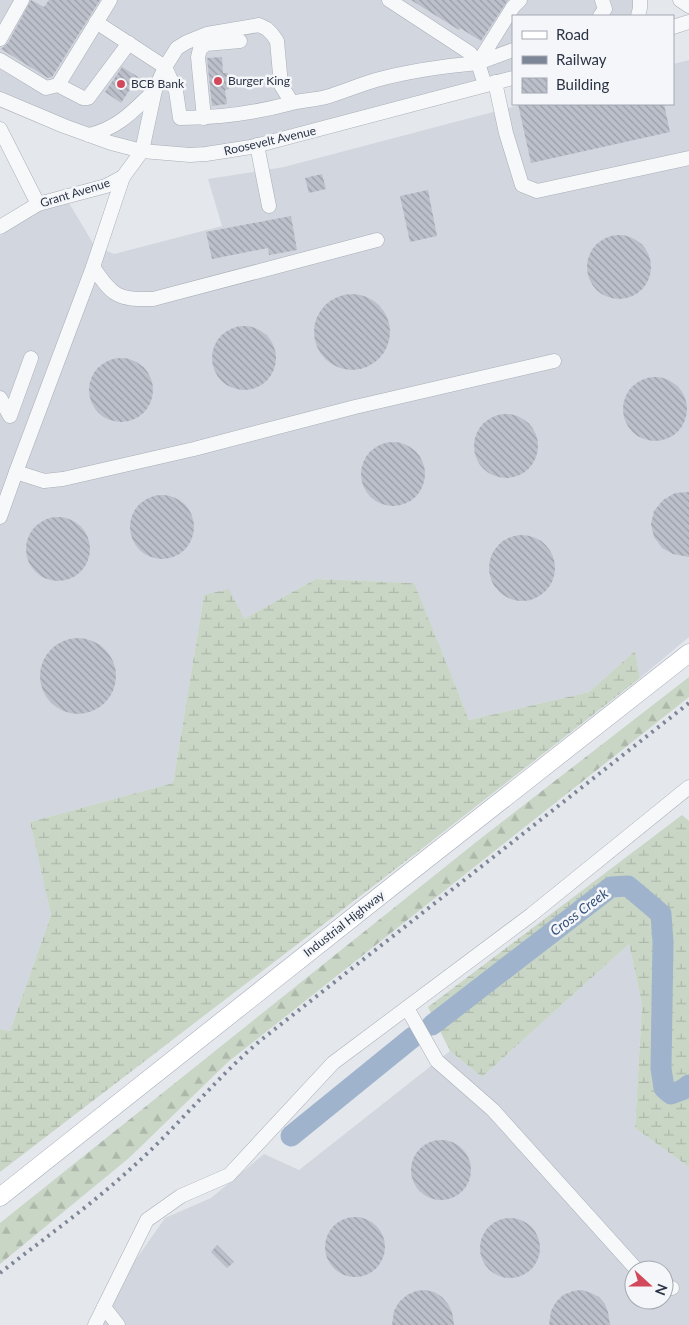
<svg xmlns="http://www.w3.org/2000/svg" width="689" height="1325" viewBox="0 0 689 1325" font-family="Lato,sans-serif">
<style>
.built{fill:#d2d6de;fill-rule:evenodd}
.forest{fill:url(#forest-firs)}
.wetland{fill:url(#wetland-marsh)}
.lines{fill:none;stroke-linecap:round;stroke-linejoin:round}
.river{stroke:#9fb4cc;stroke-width:21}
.building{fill:url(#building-back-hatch)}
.minor-casing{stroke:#a9aeb7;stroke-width:15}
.major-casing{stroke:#a3abb8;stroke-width:19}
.minor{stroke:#f7f8fa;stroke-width:14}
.major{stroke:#fff;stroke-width:18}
.rail{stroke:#7d8696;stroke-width:4;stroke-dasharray:2.5 5;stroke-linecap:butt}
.poi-dot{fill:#d1495b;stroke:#f4f6f9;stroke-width:2}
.labels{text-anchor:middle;stroke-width:5;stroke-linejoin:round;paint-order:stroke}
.poi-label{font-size:12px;fill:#2b3445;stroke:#f4f6f9;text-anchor:start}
.street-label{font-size:12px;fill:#2b3445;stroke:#f4f6f9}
.water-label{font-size:14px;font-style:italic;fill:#34527a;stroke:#f4f6f9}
</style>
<defs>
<pattern id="forest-firs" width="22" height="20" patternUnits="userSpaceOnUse" patternTransform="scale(1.25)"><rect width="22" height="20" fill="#c9d6c5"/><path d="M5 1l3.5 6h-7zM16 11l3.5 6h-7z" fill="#adb8ab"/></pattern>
<pattern id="wetland-marsh" width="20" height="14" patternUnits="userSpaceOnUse" patternTransform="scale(1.25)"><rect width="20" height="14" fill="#c9d6c5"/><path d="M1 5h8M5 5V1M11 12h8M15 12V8" fill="none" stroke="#adb8ab"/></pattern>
<pattern id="building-back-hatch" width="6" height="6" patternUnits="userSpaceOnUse" patternTransform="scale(1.25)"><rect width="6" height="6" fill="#bbc0ca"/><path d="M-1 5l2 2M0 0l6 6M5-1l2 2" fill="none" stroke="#989da6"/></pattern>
</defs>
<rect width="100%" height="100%" fill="#e4e7ec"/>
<g class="built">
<path d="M0,0H640L638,16H513V77L251,147L142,151L0,99Z"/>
<path d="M689,60V637L640,678L635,651L589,692L469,720L413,583L316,579L244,619L204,595L173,783L30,822L51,915L10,1031L0,1029V236L42,209L69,203L94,245L114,254L222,226L208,179L284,167L523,104H673V64Z"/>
<path d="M629,944L642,1004L635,1128L689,1167V1325H90L165,1218L211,1198L264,1154L299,1170L450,1051L482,1077ZM634,1270H664V1300H634Z"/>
</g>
<path class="forest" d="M689,677V697L228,1062L129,1158L0,1264V1223L480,839Z"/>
<g class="wetland">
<path d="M316,579L414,583L469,720L589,692L635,651L640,678L419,851L0,1172V1029L10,1031L51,915L30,822L173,783L204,595L229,589L244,619Z"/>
<path d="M682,815L689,821V1167L635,1128L642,1004L629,944L482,1077L450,1051L428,1007Z"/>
</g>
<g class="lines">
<g class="river">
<path d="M432,1025L611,887L628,886L661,914L663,942L661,1068L664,1088L671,1094L682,1090L689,1085"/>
<path d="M291,1136L413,1037"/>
</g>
</g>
<g class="building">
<path d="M31,0L44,7L49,0H100L52,77L48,78L1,49L8,43Z"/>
<path d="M411,0H508L481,41L460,28L459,30Z"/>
<path d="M222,57L223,73H228L229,89L225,90L227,104L212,106L207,58Z"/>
<path d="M122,67L138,77L121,103L105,92Z"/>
<path d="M518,104H664L670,132L531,163Z"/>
<path d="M322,174L326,189L309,193L305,178Z"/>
<path d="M428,190L437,236L410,242L400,196Z"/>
<path d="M291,216L297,250L269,255L268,248L212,259L206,232Z"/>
<circle cx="619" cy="267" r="32"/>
<circle cx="352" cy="332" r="38"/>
<circle cx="244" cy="358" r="32"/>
<circle cx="121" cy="390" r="32"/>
<circle cx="655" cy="409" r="32"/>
<circle cx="506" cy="446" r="32"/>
<circle cx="393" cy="474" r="32"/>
<path d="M689,492V557L673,554L662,548L654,537L651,524L654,511L663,500L675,493Z"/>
<circle cx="162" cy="527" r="32"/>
<circle cx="58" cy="549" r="32"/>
<circle cx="522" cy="568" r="33"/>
<circle cx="78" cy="676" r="38"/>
<circle cx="441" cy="1170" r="30"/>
<circle cx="355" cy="1247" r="30"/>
<circle cx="510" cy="1248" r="30"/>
<path d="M217,1245L234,1262L227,1268L211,1252Z"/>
<path d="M425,1290L434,1292L442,1297L448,1304L452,1312L454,1325H392L394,1311L399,1302L407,1295L416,1291Z"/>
<path d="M582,1290L591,1293L599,1297L605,1304L608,1312L610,1325H549L551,1311L556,1302L563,1295L573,1291Z"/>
</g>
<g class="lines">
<g class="minor-casing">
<g id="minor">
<path d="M389,0L470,53L478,63L485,85"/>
<path d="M680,0L689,6"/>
<path d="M600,16L605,9L602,0"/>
<path d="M638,16L640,8V0"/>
<path d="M673,27L689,22"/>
<path d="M0,39L22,0"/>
<path d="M513,50L478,63L513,7L520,0"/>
<path d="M0,60L46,88L58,85L83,98H88L129,43"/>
<path d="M495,82L506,133L522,185L537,191L689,158"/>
<path d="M58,85L110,0"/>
<path d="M0,99L64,126L111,143L142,151L190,155L206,154L251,147L513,78"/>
<path d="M292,103L281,85L277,41L272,34L267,29L259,25L207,34L187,42L177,48L165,67L176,91L180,118C218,118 255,113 292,103C303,100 315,100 326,97C343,92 359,85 376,80C409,71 444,66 478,63"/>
<path d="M204,118L198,57L200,49L206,44L240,41"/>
<path d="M0,129L38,204"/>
<path d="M89,135C119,128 134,110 155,90"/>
<path d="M257,145L269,206"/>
<path d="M123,177L93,267L16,472L44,481L63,479L194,449L355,407L554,361"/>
<path d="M0,227L38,204L106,186L123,177L142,151L155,90L165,67L96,22"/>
<path d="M93,267C113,296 117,300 153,299L377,240"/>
<path d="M0,398L10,416L31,358"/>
<path d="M0,517L16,472"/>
<path d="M407,1008L437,1061L493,1110L637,1270"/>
<path d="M664,1288H672"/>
<path d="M104,1307L118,1325"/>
<path d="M95,1325L147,1220L181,1196L229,1175L333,1063L531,915L689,787"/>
</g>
</g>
<g class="major-casing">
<path id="major" d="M0,1197L395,884L689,653"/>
</g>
<use href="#minor" class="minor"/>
<use href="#major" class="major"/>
<path class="rail" d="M0,1273C46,1237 94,1203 137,1163C180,1124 216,1078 261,1040L689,703"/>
</g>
<g class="poi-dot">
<circle cx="218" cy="81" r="5"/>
<circle cx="121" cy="84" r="5"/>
</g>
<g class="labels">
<g class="poi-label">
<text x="228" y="85">Burger King</text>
<text x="131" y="88">BCB Bank</text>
</g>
<g class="street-label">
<text transform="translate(270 141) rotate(-13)" y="4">Roosevelt Avenue</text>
<text transform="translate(75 193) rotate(-17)" y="4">Grant Avenue</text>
<text transform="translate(344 924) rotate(-38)" y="4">Industrial Highway</text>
</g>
<g class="water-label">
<text transform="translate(579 912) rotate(-37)" y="5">Cross Creek</text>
</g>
</g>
<rect x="512" y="15" width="162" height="90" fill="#f4f6f9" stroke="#a4a8b1"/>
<rect x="522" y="31" width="25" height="8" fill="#ffffff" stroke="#a4a8b1"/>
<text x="556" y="40" font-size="15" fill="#2b3445">Road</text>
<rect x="522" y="56" width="25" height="8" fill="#7d8696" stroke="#a4a8b1"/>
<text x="556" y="65" font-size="15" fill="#2b3445">Railway</text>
<rect x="522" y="78" width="25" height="15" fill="url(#building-back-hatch)" stroke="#a4a8b1"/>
<text x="556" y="90" font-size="15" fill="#2b3445">Building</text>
<g transform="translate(649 1285) rotate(111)"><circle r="24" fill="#f4f6f9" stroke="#a4a8b1"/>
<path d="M0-4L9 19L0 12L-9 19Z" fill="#d1495b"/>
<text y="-8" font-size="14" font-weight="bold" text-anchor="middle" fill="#2b3445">N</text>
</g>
</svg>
